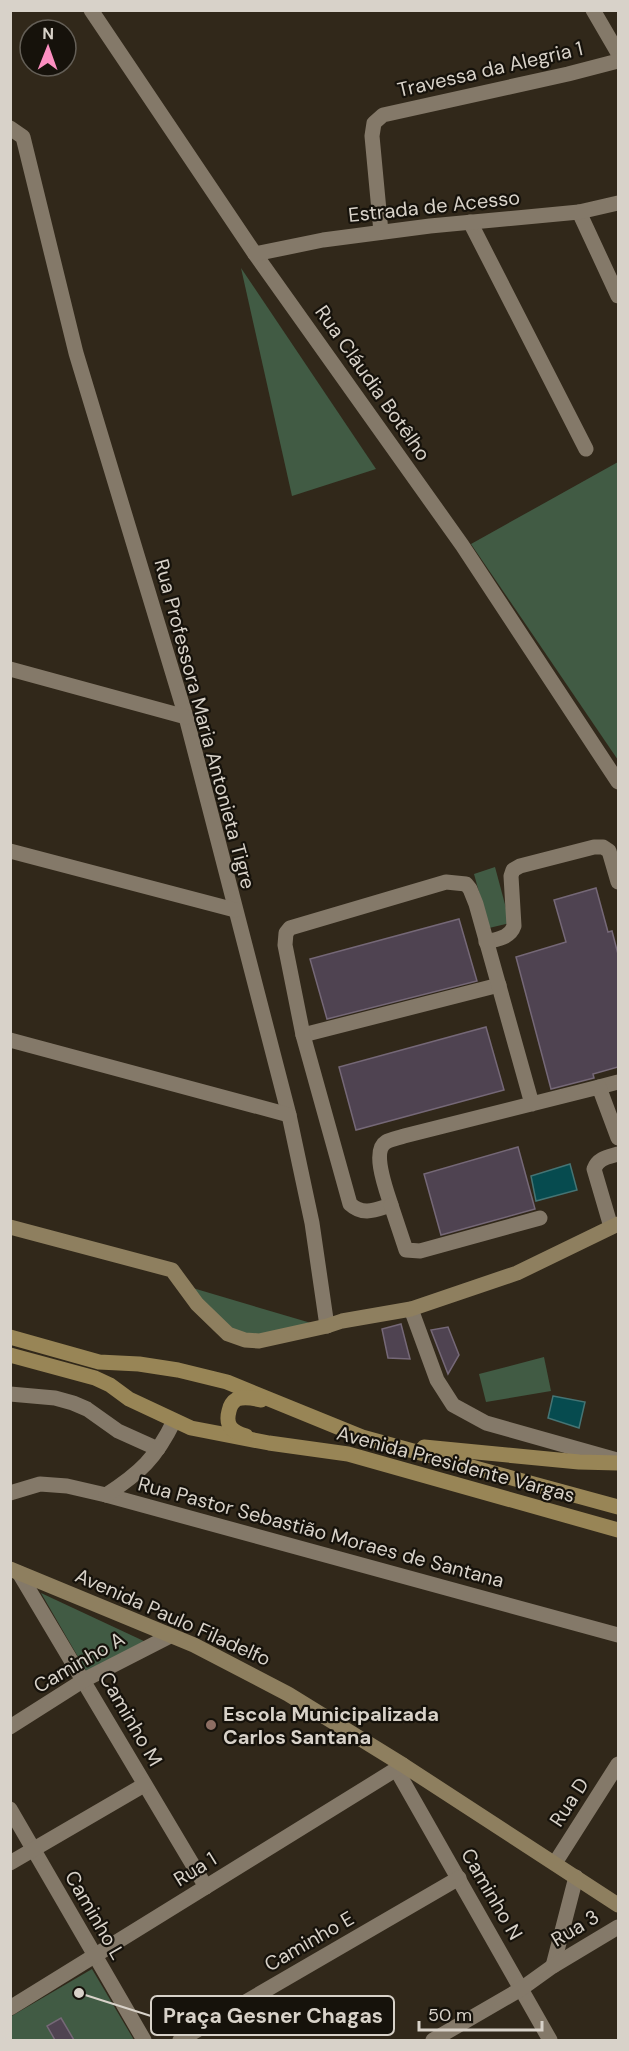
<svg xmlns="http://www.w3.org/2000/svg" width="629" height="2051" viewBox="0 0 629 2051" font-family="'DM Sans',sans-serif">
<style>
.green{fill:#415b44}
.water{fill:#064b4f;stroke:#457474;stroke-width:1.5}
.building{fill:#4f4351;stroke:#756877;stroke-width:1.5}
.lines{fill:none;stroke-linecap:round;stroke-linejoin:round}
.street{stroke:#847969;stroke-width:15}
.secondary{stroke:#8e7f5f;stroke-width:15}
.primary{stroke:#988556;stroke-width:15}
.education-dot{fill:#8d6e63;stroke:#16120b;stroke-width:2}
.labels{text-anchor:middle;stroke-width:4.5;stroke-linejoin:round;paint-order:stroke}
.street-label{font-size:20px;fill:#d8d2c9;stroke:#16120b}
.poi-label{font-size:20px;font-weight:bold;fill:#d8d2c9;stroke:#16120b;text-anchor:start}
.leader{fill:none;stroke:#d8d2c9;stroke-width:2}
.callout-dot{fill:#d8d2c9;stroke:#16120b;stroke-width:2}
.callout{fill:#16120b;stroke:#d8d2c9;stroke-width:2}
.callout-label{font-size:21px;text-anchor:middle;font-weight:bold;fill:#d8d2c9}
</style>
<rect width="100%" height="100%" fill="#31281a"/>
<g class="green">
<path d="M241,268L376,469L292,496Z"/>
<path d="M618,462V760L471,544Z"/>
<path d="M495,867L510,923L489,928L474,874Z"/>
<path d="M186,1286L311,1323L243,1338Z"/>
<path d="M544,1357L551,1391L486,1402L479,1374Z"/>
<path d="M41,1593L148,1643L88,1674Z"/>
<path d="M92,1969L134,2040H11L10,2017Z"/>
</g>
<g class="water">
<path d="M570,1164L577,1190L536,1201L531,1176Z"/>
<path d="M553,1396L585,1402L579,1428L548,1418Z"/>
</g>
<g class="building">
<path d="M596,888L608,932L612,931L618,954V1067L593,1074L594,1078L551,1089L516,957L566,942L554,900Z"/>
<path d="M459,919L477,981L327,1019L310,959Z"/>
<path d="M486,1027L504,1090L356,1130L339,1067Z"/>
<path d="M518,1147L535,1209L441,1235L424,1174Z"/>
<path d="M401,1324L410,1359L388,1358L382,1329Z"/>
<path d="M448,1327L459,1355L448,1374L431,1330Z"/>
<path d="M61,2018L74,2040H55L47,2026Z"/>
</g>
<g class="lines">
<g class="street">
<path d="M91,10L255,254L462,545L618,782"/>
<path d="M593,10L618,53"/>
<path d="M10,128L23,137L76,353L186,717L289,1115L312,1223L327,1326"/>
<path d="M579,212L618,296"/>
<path d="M470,222L586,449"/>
<path d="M381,232L372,136L374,123L383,115L568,74L618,61"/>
<path d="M255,254L323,240L430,226L579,212L618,203"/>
<path d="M10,669L186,717"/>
<path d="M10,851L235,910"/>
<path d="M486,942C497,939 510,938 514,926L511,876L513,870L520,866L594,847H603L609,851L618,882"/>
<path d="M303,1035L499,985"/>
<path d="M10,1040L289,1115"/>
<path d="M599,1087L618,1082"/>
<path d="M532,1104L476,904L470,889L466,884L446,882L290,928L286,933L285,945L303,1035L350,1204C363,1216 375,1210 391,1205C387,1192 371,1151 386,1142C391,1139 399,1138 404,1136L599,1087L618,1138"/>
<path d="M391,1205L406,1250L420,1251L540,1218"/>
<path d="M611,1227L594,1169C598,1158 608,1157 618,1154"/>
<path d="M411,1309L437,1380L453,1405L486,1423L617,1460"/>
<path d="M10,1394L55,1398L73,1403L87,1409L118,1431L158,1449"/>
<path d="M10,1493L40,1484L67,1486L106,1495L618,1635"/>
<path d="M106,1495C140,1473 156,1458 174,1421"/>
<path d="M19,1573L206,1887"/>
<path d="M10,1727L84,1680L170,1636"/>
<path d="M396,1769L550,2040"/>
<path d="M10,1809L144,2040"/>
<path d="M10,1863L144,1785"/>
<path d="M555,1863L618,1764"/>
<path d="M553,1966L576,1877"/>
<path d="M10,2008L403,1765"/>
<path d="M180,2040L459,1878"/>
<path d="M433,2040L521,1989L553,1966L618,1927"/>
</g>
<g class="secondary">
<path d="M10,1227L172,1270L197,1304L228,1334L245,1340L259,1341L327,1326L342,1321L411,1309L517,1273L618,1224"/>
<path d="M10,1569L194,1645L288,1694L403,1765L618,1905"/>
</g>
<g class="primary">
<path d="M10,1337L99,1362L139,1364L178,1370L227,1382L362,1437L618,1507"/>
<path d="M10,1355L95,1378L110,1385L129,1399L191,1428L269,1443L348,1454L618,1530"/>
<path d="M246,1436C232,1432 225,1426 229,1411C230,1406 232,1402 237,1399C245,1396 253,1398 261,1400"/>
<path d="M424,1447L579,1462L618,1463"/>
</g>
</g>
<circle class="education-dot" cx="211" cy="1725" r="6"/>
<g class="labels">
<g class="street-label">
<text transform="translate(490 69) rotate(-13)" y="7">Travessa da Alegria 1</text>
<text transform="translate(434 206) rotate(-6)" y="7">Estrada de Acesso</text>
<text transform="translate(373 383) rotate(55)" y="7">Rua Cláudia Botêlho</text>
<text transform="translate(205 724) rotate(75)" y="7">Rua Professora Maria Antonieta Tigre</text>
<text transform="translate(456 1464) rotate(15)" y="7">Avenida Presidente Vargas</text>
<text transform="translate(321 1532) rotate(15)" y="7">Rua Pastor Sebastião Moraes de Santana</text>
<text transform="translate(173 1617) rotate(24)" y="7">Avenida Paulo Filadelfo</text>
<text transform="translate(79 1662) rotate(-30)" y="7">Caminho A</text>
<text transform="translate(131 1719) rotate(60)" y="7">Caminho M</text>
<text transform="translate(569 1802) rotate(-57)" y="7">Rua D</text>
<text transform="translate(195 1869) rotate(-32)" y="7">Rua 1</text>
<text transform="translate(492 1894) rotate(60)" y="7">Caminho N</text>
<text transform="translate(95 1915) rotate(60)" y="7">Caminho L</text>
<text transform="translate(575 1928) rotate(-31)" y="7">Rua 3</text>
<text transform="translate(309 1941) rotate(-30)" y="7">Caminho E</text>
</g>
<g class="poi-label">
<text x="223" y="1721">Escola Municipalizada<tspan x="223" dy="23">Carlos Santana</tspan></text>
</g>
</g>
<path class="leader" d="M79 1993L151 2016"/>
<circle class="callout-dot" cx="79" cy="1993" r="6"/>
<rect class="callout" x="151" y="1996" width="243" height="39" rx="6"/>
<g class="callout-label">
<text x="273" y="2023">Praça Gesner Chagas</text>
</g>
<rect width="629" height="2051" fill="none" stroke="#d8d2c9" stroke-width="24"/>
<g transform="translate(48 48) rotate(1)"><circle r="28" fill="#16120b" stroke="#645f57" stroke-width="1.5"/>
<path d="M0-4.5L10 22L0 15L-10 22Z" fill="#fc8fc1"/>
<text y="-9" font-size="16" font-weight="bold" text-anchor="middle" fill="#d8d2c9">N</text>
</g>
<path d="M419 2021v9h123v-9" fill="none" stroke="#d8d2c9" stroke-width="3"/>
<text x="428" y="2021" font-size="18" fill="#d8d2c9" stroke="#16120b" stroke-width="4.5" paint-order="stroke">50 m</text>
</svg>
